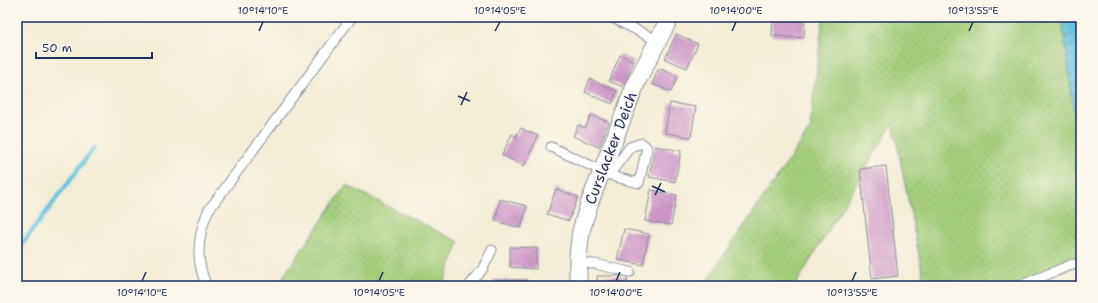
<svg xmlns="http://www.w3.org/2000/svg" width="1098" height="303" viewBox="0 0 1098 303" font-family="'Shantell Sans',sans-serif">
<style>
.grass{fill:url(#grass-dots);stroke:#607e6c}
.water{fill:url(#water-waves);stroke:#3e789f}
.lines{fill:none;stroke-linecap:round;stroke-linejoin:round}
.stream{stroke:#62c2e0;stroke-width:4.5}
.building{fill:url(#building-back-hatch)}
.lane-casing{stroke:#878e9a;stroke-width:11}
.street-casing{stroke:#878e9a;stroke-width:19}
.lane{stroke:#fff;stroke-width:9}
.street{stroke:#fff;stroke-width:17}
.ticks{fill:none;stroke:#1b2f5e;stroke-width:1.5}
.labels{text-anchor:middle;stroke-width:3;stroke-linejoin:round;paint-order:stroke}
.street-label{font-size:15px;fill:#1b2f5e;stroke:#fbf7ec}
.neatline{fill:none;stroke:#1b2f5e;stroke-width:1.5}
.ticks-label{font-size:10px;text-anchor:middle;fill:#1b2f5e}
</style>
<defs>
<pattern id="grass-dots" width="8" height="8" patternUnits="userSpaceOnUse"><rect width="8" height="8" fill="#a5ce7a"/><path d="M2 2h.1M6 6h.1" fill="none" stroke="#8db16c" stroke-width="1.8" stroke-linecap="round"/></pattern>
<pattern id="water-waves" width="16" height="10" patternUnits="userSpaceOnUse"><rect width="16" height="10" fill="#62c2e0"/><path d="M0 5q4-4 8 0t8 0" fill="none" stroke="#509eb9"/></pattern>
<pattern id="building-back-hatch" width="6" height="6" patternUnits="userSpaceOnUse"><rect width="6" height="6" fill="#d09aca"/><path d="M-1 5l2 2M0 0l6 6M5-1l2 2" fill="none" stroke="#a87ea7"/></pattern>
</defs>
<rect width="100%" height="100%" fill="#fbf7ec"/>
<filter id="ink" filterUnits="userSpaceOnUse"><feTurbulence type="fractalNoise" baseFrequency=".025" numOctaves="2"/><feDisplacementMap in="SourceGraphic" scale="8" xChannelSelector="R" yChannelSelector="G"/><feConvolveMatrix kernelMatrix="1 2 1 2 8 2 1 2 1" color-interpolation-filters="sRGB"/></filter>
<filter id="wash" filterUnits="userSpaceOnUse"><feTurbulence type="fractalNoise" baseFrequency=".012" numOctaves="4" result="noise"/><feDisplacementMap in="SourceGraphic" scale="16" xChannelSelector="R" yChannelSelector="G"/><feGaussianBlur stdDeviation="0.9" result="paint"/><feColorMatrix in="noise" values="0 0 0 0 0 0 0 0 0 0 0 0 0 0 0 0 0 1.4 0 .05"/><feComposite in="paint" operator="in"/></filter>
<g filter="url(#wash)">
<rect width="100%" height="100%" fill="#f3ecd6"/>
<g class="grass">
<path d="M823,17H1080L1081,265L1020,286H925L893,123L795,286H703L810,129Z"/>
<path d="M346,185L459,242L443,286H277Z"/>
</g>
<path class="water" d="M1062,17H1081V147L1074,112Z"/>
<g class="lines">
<path class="stream" d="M17,251L94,148"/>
</g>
<g id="blocks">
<g class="building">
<path d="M773,17H805L804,38L772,36Z"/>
<path d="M676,34L698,44L687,68L665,59Z"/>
<path d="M620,55L634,61L623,87L609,81Z"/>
<path d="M659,68L678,76L671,92L652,84Z"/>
<path d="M590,79L617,91L612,104L585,92Z"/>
<path d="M670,103L696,107L691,137L665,133Z"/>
<path d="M591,115L609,122L599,147L573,136L578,125L585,128Z"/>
<path d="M521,128L538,136L524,166L502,155L512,134L516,137Z"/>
<path d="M655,146L681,151L675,182L649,177Z"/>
<path d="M886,166L898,276L872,279L860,169Z"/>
<path d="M556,189L578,197L569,221L547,214Z"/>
<path d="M651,190L677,195L671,225L645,221Z"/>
<path d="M500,199L527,206L521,228L495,221Z"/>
<path d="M624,229L649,234L643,265L617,260Z"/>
<path d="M510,247L537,248L536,269L510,267Z"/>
<path d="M597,276H627V285L598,286Z"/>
<rect x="493" y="280" width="34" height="6"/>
</g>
</g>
</g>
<g filter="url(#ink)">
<use href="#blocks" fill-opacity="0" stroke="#878e9a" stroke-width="1"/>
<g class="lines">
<g class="lane-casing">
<g id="lane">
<path d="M611,17L658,41"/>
<path d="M551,147L615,177L639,183L647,148L642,143L630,147L610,174"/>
<path d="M578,263L595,264L630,272"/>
<path d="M207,286C195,262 198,235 208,211L352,17"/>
<path d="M469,286L482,270L492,250"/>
<path d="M1019,286L1073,264H1081"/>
</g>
</g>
<g class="street-casing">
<path id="street" d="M578,286V256L581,231L589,204L637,81L670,17"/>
</g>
<use href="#lane" class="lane"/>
<use href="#street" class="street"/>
</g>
</g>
<path class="ticks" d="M259,31L263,22M495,31L500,22M732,31L736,22M969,31L973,22M458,96L470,101M461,105L467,92M652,186L665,192M655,195L661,183M142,281L146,272M379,281L383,272M616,281L620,272M852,281L856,272"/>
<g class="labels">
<g class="street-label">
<text transform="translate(611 148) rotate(-69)" y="5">Curslacker Deich</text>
</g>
</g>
<rect width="1098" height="303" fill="none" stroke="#fbf7ec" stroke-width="44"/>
<path d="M36 52v6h116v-6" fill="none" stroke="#1b2f5e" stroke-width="2"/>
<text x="42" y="52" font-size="12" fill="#1b2f5e" stroke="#fbf7ec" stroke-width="3" paint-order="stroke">50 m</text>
<rect x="22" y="22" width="1054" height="259" class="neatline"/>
<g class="ticks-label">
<text x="263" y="14">10°14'10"E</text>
<text x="500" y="14">10°14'05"E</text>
<text x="736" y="14">10°14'00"E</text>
<text x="973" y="14">10°13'55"E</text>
<text x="142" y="296">10°14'10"E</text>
<text x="379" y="296">10°14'05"E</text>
<text x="616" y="296">10°14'00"E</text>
<text x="852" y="296">10°13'55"E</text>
</g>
</svg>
